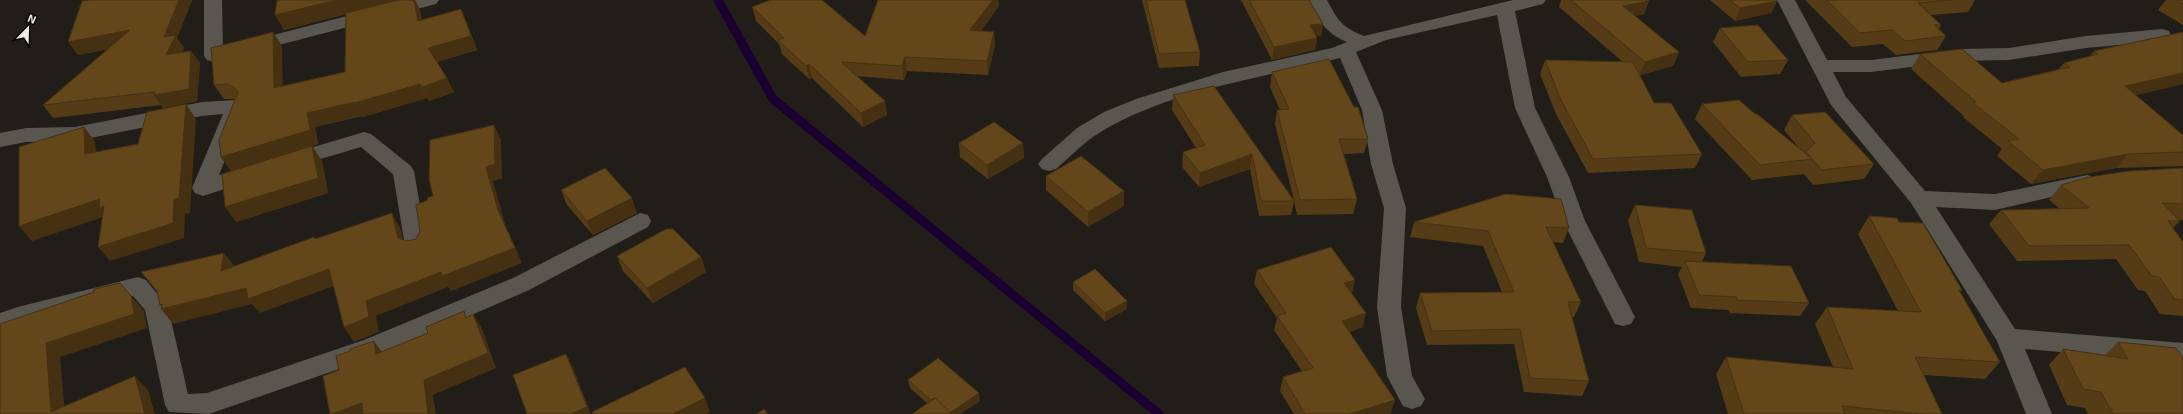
<svg xmlns="http://www.w3.org/2000/svg" width="2183" height="414" viewBox="0 0 2183 414" font-family="'Exo 2',sans-serif">
<style>
.lines{fill:none;stroke-linecap:round;stroke-linejoin:round}
.stream{stroke:#190030;stroke-width:9}
.street{fill:#59554f;fill-rule:evenodd}
.wall{fill:#553c16}
.shaded-wall{fill:#453112}
.building{fill:#634619;stroke:#453112}
</style>
<rect width="100%" height="100%" fill="#211d18"/>
<g class="lines">
<path class="stream" d="M718,0L773,99L1159,414"/>
<g class="street">
<path d="M204,0H222L223,48L409,0H439L436,4L214,62L207,60L204,56Z"/>
<path d="M1309,0H1327C1338,21 1342,27 1364,36L1513,0H1546L1543,4L1515,11L1535,108L1569,177L1585,221L1635,317L1631,324L1623,326L1615,324L1563,221L1547,177L1515,108L1497,15L1386,40L1356,52L1382,110L1393,164L1406,208L1401,307L1412,376L1425,399L1421,406L1412,409L1403,406L1387,376L1377,307L1384,208L1371,164L1362,110L1340,58C1259,79 1163,91 1093,137C1080,146 1068,159 1056,169L1049,171L1042,169L1038,164L1042,159L1077,128L1104,112L1136,99L1223,72L1332,48L1347,42C1325,33 1319,20 1309,0Z"/>
<path d="M1777,0H1795L1827,60H1871L1960,49L2009,48L2086,36L2162,29L2169,31L2171,35L2169,39L2162,41L2086,48L2009,60L1960,61L1871,72H1833L1846,97L1925,191L1995,194L2087,175L2095,177L2098,182L2095,187L1995,210L1936,207L2015,329L2183,343V363L2025,349L2052,414H2026L1997,341L1911,203L1831,105Z"/>
<path d="M236,100L243,102L246,107L219,175L251,166L259,168L262,173L259,178L203,196L195,193L192,188L223,114L202,116L75,141L26,142L0,147V133L26,128L75,127L202,102Z"/>
<path d="M364,132L371,134L411,166L414,171L427,246L424,252L416,254L408,252L405,246L393,174L361,147L287,169L280,167L276,162L280,157Z"/>
<path d="M640,213L648,215L651,221L648,227L529,290L382,354L209,414L169,412L165,405L145,310L133,296L22,324L0,332V313L18,307L138,277L146,280L168,307L188,394L207,393L364,340L513,278Z"/>
</g>
</g>
<g class="wall">
<path d="M90,0H192L177,38L184,48L182,52L191,51L200,63L197,101L163,108L161,105L53,118L43,105L109,49L78,55Z"/>
<path d="M277,0H415L420,10L422,20L467,23L477,50L437,62L454,92L429,101L427,98L363,117L362,116L315,127L318,144L312,146L322,161L328,193L236,222L231,171L221,157L236,99H224L214,85L273,32L282,46V86L345,72L346,14L284,30Z"/>
<path d="M878,0H998L999,6L981,31L994,32L995,45L988,75L907,71L904,80L857,76L885,101L887,115L863,127L812,78L809,79L782,54L779,44L756,21L752,7L865,36Z"/>
<path d="M1142,0H1185L1200,52L1199,66L1159,68Z"/>
<path d="M1241,0H1309L1323,24L1321,36H1316L1317,38L1315,50L1272,60Z"/>
<path d="M1561,0H1649L1644,14L1635,16L1679,52L1673,66L1640,75L1654,103L1702,154L1695,168L1588,173L1556,114L1540,74L1545,60L1623,62L1559,7Z"/>
<path d="M1710,0H1776L1777,1L1771,13L1735,21Z"/>
<path d="M1805,0H1975L1968,12L1931,15L1941,25L1939,29L1946,36L1937,50L1896,55L1883,44L1852,47Z"/>
<path d="M2166,0H2183V25L2158,10Z"/>
<path d="M1720,28L1788,60L1780,74L1741,77L1713,42Z"/>
<path d="M2183,32V84L2136,95L2183,135V166L2116,168L2031,184L1997,156L2002,149L1963,117L1964,116L1911,69L1920,54L2002,83L2059,69L2064,63L2090,56L2094,51Z"/>
<path d="M1272,72L1354,107L1368,139L1364,153L1344,154L1357,199L1353,214L1297,215L1294,201L1291,215L1259,216L1250,169L1199,187L1182,167L1183,152L1196,148L1172,110L1173,95L1214,86L1294,200L1275,124L1277,110H1280L1270,87Z"/>
<path d="M1702,104L1755,114L1799,148L1784,130L1792,115L1874,164L1864,179L1813,185L1804,174L1752,180L1695,119Z"/>
<path d="M959,143H1023L1024,158L988,179L960,157Z"/>
<path d="M2183,168V220H2179L2180,221L2173,228L2183,242V316L2160,314L2145,291L2138,290L2116,259L2017,261L1989,224L2001,210L2060,209L2049,200L2061,185Z"/>
<path d="M1046,176L1124,191V206L1088,227L1046,190Z"/>
<path d="M561,190L637,213L593,235L567,205Z"/>
<path d="M1506,194L1569,228L1563,243L1553,242L1581,302L1574,317H1572L1589,381L1582,396L1524,392L1514,344L1427,345L1416,308L1420,293L1502,292L1483,246L1410,237L1414,222Z"/>
<path d="M1635,205L1706,253L1702,261L1809,303L1800,316L1730,313L1728,310L1691,308L1678,274L1682,267L1639,262L1628,220Z"/>
<path d="M1869,216L1899,222L1962,290L1960,292L2000,362L1985,379L1924,375L1942,414H1728L1716,374L1726,357L1833,367L1815,324L1827,307L1898,311L1858,234Z"/>
<path d="M617,256L701,257L706,272L653,303L623,271Z"/>
<path d="M1257,270L1355,280L1352,293L1363,327L1349,332L1395,400L1390,414H1294L1280,391L1283,377L1302,371L1274,330L1277,318L1254,284Z"/>
<path d="M1073,282L1127,309L1105,321L1073,290Z"/>
<path d="M2118,342L2183,414H2088L2085,408L2067,405L2049,365L2063,349L2105,355Z"/>
<path d="M908,380L980,401L960,414H912L927,403L910,388Z"/>
</g>
<g class="shaded-wall">
<path d="M179,0H192L177,38L184,48L174,68L166,55L164,37Z"/>
<path d="M337,0H403L284,30L275,15Z"/>
<path d="M414,0H415L420,10L425,35L418,21Z"/>
<path d="M993,0H998L999,6L971,44L970,30Z"/>
<path d="M1649,1L1644,14L1618,19L1623,6Z"/>
<path d="M1777,1L1771,13L1735,21L1740,8Z"/>
<path d="M461,9L467,23L477,50L435,62L428,48Z"/>
<path d="M1323,24L1321,36L1308,37L1310,25Z"/>
<path d="M130,30L139,43L78,55L68,42Z"/>
<path d="M273,32L282,46L283,102L274,88Z"/>
<path d="M994,32L995,45L988,75L987,61Z"/>
<path d="M1317,38L1315,50L1272,60L1274,47Z"/>
<path d="M191,51L200,63L197,101L163,108L154,95Z"/>
<path d="M1679,52L1673,66L1639,76L1645,62Z"/>
<path d="M905,57L907,71L904,80L902,66Z"/>
<path d="M809,64L812,78L809,79L806,66Z"/>
<path d="M2183,73V84L2113,101L2125,86Z"/>
<path d="M447,78L454,92L429,101L422,87Z"/>
<path d="M420,84L427,98L363,117L362,116L315,127L318,144L312,146L322,161L328,193L236,222L225,207L231,171L221,157L307,113Z"/>
<path d="M885,101L887,115L863,127L861,113Z"/>
<path d="M186,104L196,119L190,213L185,214L184,238L110,261L98,247L174,200Z"/>
<path d="M494,125L501,140L502,179L493,181L505,224L522,263L451,291L448,287L376,316L379,332L354,342L344,327L366,301L498,210L486,167Z"/>
<path d="M84,127L95,141L97,168L85,154Z"/>
<path d="M1023,143L1024,158L988,179L987,165Z"/>
<path d="M1252,154L1250,169L1199,187L1200,173Z"/>
<path d="M2128,154L2116,168L2031,184L2043,170Z"/>
<path d="M1124,191V206L1088,227V212Z"/>
<path d="M632,198L637,213L593,235L587,221Z"/>
<path d="M100,199L112,214L32,241L19,226Z"/>
<path d="M392,213L400,228L407,253L398,238Z"/>
<path d="M224,253L235,267L221,271Z"/>
<path d="M701,257L706,272L653,303L647,288Z"/>
<path d="M329,269L339,284L260,313L252,304L173,324L161,309H163L160,305L246,288Z"/>
<path d="M1355,280L1351,294L1344,283Z"/>
<path d="M120,283L144,311L147,328L60,357L65,414L51,412L46,343Z"/>
<path d="M1127,301V309L1105,321V313Z"/>
<path d="M1366,313L1363,327L1339,335L1342,321Z"/>
<path d="M473,314L482,329L496,368L433,395L436,414H428L424,380Z"/>
<path d="M374,341L384,355L376,354Z"/>
<path d="M566,354L573,368L591,414H571Z"/>
<path d="M135,376L148,390L155,414H145Z"/>
<path d="M979,393L980,401L960,414H948Z"/>
<path d="M705,398L710,412L707,414H673Z"/>
<path d="M1395,400L1390,414H1350Z"/>
<path d="M362,403L370,414H332Z"/>
</g>
<g class="building">
<path d="M90,0H179L164,37L176,35L166,55L191,51L189,89L154,95L155,92L43,105L130,30L68,42L82,1Z"/>
<path d="M277,0H337L275,15Z"/>
<path d="M398,0H414L418,21L461,9L471,36L428,48L447,78L422,87L420,84L355,103V102L307,113L310,130L221,157L219,140L238,92L234,87L227,84L214,85L211,48L273,32L274,88L345,72L346,13Z"/>
<path d="M770,0H822L865,36L878,0H993L970,30L994,32L987,61L905,57L902,66L841,62L885,101L861,113L809,64L806,66L778,40L784,38L752,7Z"/>
<path d="M1146,0H1185L1200,52L1159,54Z"/>
<path d="M1249,0H1309L1323,24L1310,25L1317,38L1274,47Z"/>
<path d="M1571,0H1649V1L1623,6L1679,52L1645,62Z"/>
<path d="M1730,0H1776L1777,1L1740,8Z"/>
<path d="M1827,0H1952L1918,3L1941,25H1934L1946,36L1905,41L1892,30L1860,33Z"/>
<path d="M2176,0H2183V4Z"/>
<path d="M1758,25L1788,60L1748,62L1720,28Z"/>
<path d="M2183,32V73L2125,86L2183,135V152L2128,154L2043,170L2008,141L2019,139L1973,103L1976,102L1920,54L1962,49L2002,83L2070,67L2064,63L2098,54L2094,51Z"/>
<path d="M1329,59L1354,107H1358L1368,139H1339L1357,199L1300,200L1277,110L1289,109L1272,72Z"/>
<path d="M1545,60L1633,62L1654,103H1671L1702,154L1593,159L1561,100Z"/>
<path d="M1214,86L1294,201H1261L1252,154L1200,173L1183,152L1205,145L1173,95Z"/>
<path d="M1739,100L1755,114H1757L1812,159L1760,165L1702,104Z"/>
<path d="M186,104L179,198L174,200L173,223L98,247L104,206L99,208L100,199L19,226V147L84,127L85,154L138,144L147,112Z"/>
<path d="M1825,112L1874,164L1822,170L1806,152L1815,143L1792,115Z"/>
<path d="M994,122L1023,143L987,165L959,143Z"/>
<path d="M494,125L495,164L486,167L498,210L515,248L442,276L441,272L366,301L369,317L344,327L329,269L248,299L246,288L161,309L162,304L160,305L157,291L141,272L224,253L221,271L314,237L315,239L392,213L398,238L407,241L416,239L420,231L416,205L428,200L427,198L433,196L429,179L430,140Z"/>
<path d="M312,146L318,178L225,207L222,174Z"/>
<path d="M1081,156L1124,191L1088,212L1046,176Z"/>
<path d="M605,168L632,198L587,221L561,190Z"/>
<path d="M2183,168V204L2162,203L2180,221H2168L2183,242V300L2175,299L2159,277L2152,276L2129,245L2029,246L2001,210L2089,208L2061,185L2089,177L2129,171Z"/>
<path d="M1506,194L1561,199L1569,228L1546,227L1581,302H1568L1589,381L1530,378L1520,329L1432,331L1420,293L1514,292L1488,231L1414,222Z"/>
<path d="M1635,205L1692,210L1706,253L1646,248Z"/>
<path d="M1869,216L1897,218L1899,222L1923,223L1962,290H1959L2000,362L1915,357L1942,414H1922L1842,406L1845,414H1744L1726,357L1853,369L1827,307L1921,312Z"/>
<path d="M666,229H673L701,257L647,288L617,256Z"/>
<path d="M1331,247L1355,280L1344,283L1366,313L1342,321L1395,400L1350,414H1305L1283,377L1313,368L1277,316L1286,313L1257,270Z"/>
<path d="M1685,261L1791,266L1809,303L1737,300L1736,297L1699,295Z"/>
<path d="M1095,269L1127,301L1105,313L1073,282Z"/>
<path d="M120,283L131,296L134,314L46,343L51,412L135,376L145,414H0V324L94,292V289Z"/>
<path d="M464,311L466,318L473,314L488,353L424,380L428,414H363L362,403L332,414H330L323,376L339,370L336,356L350,351V349L374,341L376,354L428,333L426,327Z"/>
<path d="M2118,342L2176,348L2183,358V414H2113L2101,392L2083,389L2063,349L2128,359Z"/>
<path d="M566,354L587,407L571,414H527L513,375Z"/>
<path d="M938,358L979,393L950,413L935,398L931,400L908,380Z"/>
<path d="M685,367L705,398L673,414H593L592,412Z"/>
<path d="M935,398L951,414H912Z"/>
<path d="M764,409L768,414H757Z"/>
</g>
<g transform="translate(28 28) rotate(23)" stroke="#090806" stroke-width="3" paint-order="stroke">
<path d="M0-3L7 15L0 10L-7 15Z" fill="#edeae6"/>
<text y="-6" font-size="11" font-weight="bold" text-anchor="middle" fill="#edeae6">N</text>
</g>
</svg>
